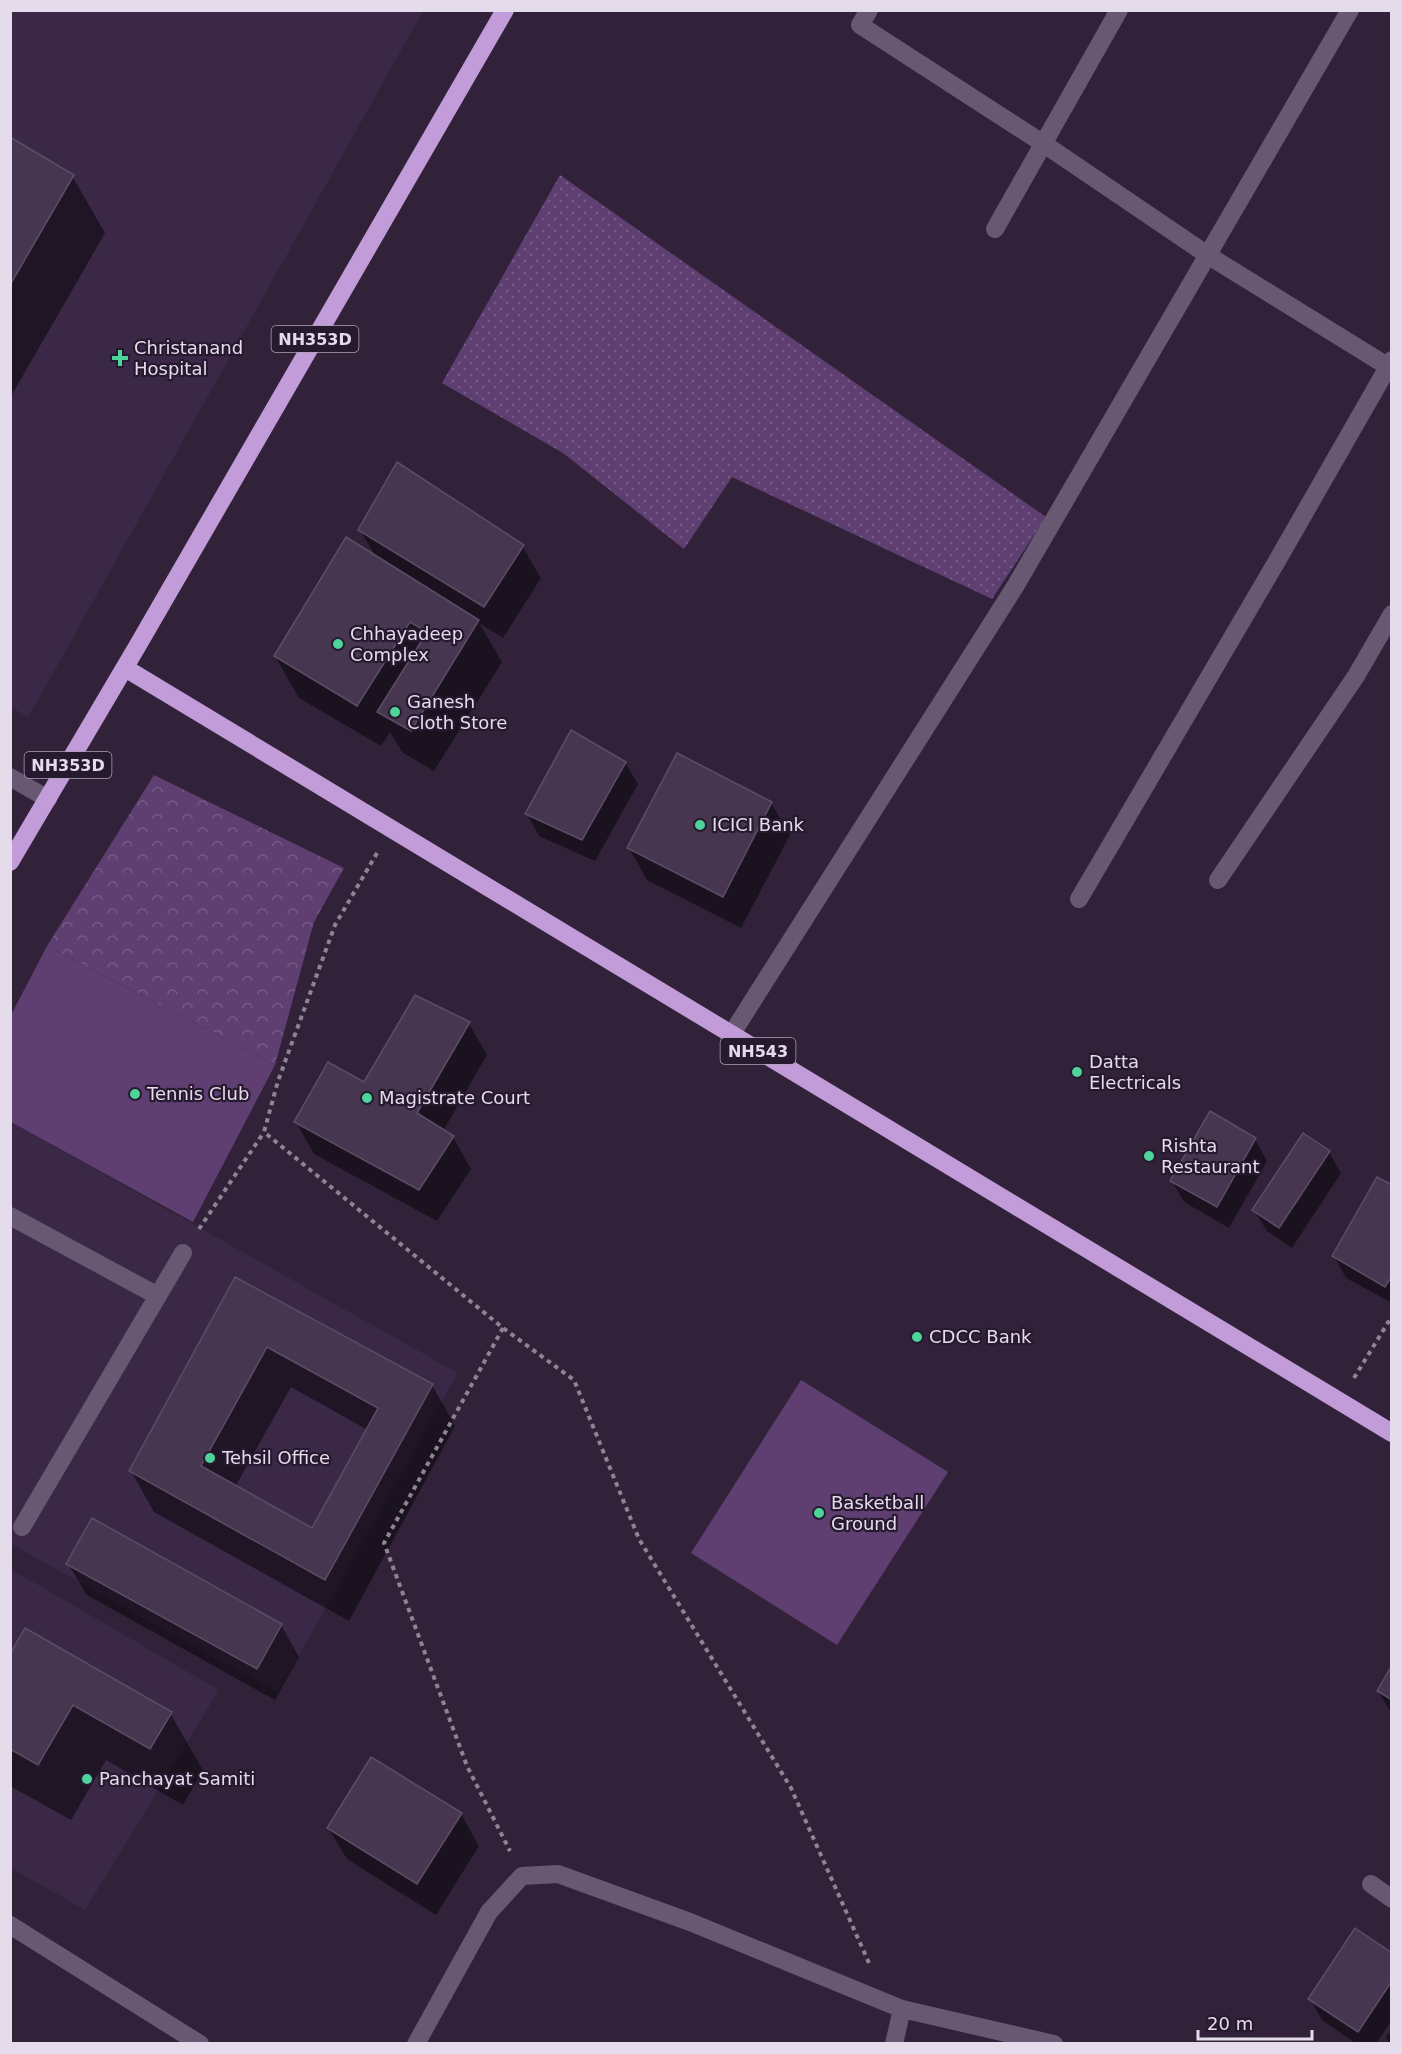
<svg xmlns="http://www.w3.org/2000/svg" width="1402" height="2054" viewBox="0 0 1402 2054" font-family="'DejaVu Sans',sans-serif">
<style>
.built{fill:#3a2846}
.grass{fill:url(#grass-dots)}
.forest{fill:url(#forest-crowns)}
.pitch{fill:#5f3f72}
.shadow{fill:#0007;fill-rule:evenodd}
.building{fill:#46364f;stroke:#5d4d67;stroke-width:1.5;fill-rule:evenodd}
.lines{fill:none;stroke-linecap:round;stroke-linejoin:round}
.path{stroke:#8f8396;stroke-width:4;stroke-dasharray:4.5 4.5;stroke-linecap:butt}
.minor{stroke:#685872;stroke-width:18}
.highway{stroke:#c19cd8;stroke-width:18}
.poi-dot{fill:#4cd49b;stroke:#271930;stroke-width:2}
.labels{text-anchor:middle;stroke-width:4.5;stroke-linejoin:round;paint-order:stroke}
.shield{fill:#271930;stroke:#aca2b3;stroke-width:1.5}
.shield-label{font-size:16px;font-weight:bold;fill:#e5dceb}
.poi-label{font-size:18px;fill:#e5dceb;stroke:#271930;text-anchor:start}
</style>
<defs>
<pattern id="grass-dots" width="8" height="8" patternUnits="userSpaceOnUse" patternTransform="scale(1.5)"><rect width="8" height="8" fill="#5f3f72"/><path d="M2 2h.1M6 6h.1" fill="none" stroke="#765a86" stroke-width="1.8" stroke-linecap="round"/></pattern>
<pattern id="forest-crowns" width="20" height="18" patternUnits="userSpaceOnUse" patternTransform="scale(1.5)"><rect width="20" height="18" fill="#5f3f72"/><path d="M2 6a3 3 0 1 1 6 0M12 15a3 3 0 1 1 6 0" fill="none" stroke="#765a86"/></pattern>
</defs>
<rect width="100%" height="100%" fill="#31223a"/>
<g class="built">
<path d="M10,11H423L28,718L10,706Z"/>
<path d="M11,1122L458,1373L278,1693L11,1544Z"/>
<path d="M11,1569L219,1690L85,1910L11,1868Z"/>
</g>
<path class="grass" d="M560,175L1046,517L992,599L732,477L684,549L563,453L442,383Z"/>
<path class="forest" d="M154,775L344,868L314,922L275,1065L47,946Z"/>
<g class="pitch">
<path d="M47,946L275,1065L193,1222L11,1122V1015Z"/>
<path d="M801,1380L948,1472L837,1645L691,1553Z"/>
</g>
<g class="shadow">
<path d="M10,139L72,176L105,233L10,398Z"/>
<path d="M360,530L522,546L541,578L503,638L479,623L502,662L434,771L403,753L390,732L381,746L299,698L275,656L376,557Z"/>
<path d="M625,763L638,784L595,861L539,836L527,814Z"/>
<path d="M771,803L790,835L741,928L647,880L629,848Z"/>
<path d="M469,1024L487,1055L443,1131L453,1137L471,1169L437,1221L314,1154L296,1122Z"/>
<path d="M1255,1139L1267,1161L1229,1228L1184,1202L1172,1181Z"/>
<path d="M1329,1152L1341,1173L1292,1248L1267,1231L1254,1210Z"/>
<path d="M1392,1186V1303L1346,1278L1334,1256Z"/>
<path d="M236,1279L432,1385L455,1426L349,1621L154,1512L131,1471ZM291,1387L368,1430L312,1530L235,1487Z"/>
<path d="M68,1564L281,1625L299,1657L275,1700L87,1595Z"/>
<path d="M10,1657L170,1713L203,1770L183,1805L106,1760L71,1820L10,1786Z"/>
<path d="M1392,1668V1714L1378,1691Z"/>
<path d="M461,1814L479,1846L436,1915L347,1859L328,1828Z"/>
<path d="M1392,1954V2020L1376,2044H1357L1322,2020L1310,1999Z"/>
<path d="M1392,2029V2044H1389L1386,2037Z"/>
</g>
<g class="building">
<path d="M10,137L74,175L10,285Z"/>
<path d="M397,462L524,545L484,607L358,530Z"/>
<path d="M346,537L479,620L411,731L377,712L427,632L410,622L357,706L274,656Z"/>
<path d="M571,730L626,762L582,840L525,814Z"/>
<path d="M677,753L772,802L723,897L627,848Z"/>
<path d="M415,995L470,1022L417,1113L454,1136L419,1190L294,1122L328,1062L364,1082Z"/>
<path d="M1210,1111L1256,1138L1217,1207L1170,1181Z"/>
<path d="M1303,1133L1330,1151L1279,1228L1252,1210Z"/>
<path d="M1377,1177L1392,1185V1276L1385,1287L1332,1256Z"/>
<path d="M235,1277L433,1384L325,1580L129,1471ZM267,1347L378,1408L312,1528L201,1466Z"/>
<path d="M92,1518L282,1624L257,1669L66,1564Z"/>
<path d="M25,1628L172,1712L150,1749L73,1705L38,1765L10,1749V1654Z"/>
<path d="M1392,1665V1700L1377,1691Z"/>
<path d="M371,1757L462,1813L417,1884L327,1828Z"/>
<path d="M1355,1928L1392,1953V1981L1358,2032L1308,1999Z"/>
</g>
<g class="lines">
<g class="path">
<path d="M377,853L335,925L278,1081L264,1132L503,1328L574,1380L639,1539L791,1788L869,1963"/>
<path d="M199,1229L264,1132"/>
<path d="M503,1328L384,1543L467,1766L510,1851"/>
<path d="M1354,1378L1392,1316"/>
</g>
<g class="minor">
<path d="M869,10L860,25L1044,144L1209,256L1392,369"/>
<path d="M995,229L1119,10"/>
<path d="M10,777L48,799"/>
<path d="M1218,880L1356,676L1392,614"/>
<path d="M1079,899L1277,561L1392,360"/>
<path d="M731,1035L1016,585L1350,10"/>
<path d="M10,1216L158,1296"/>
<path d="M22,1527L183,1253"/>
<path d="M1371,1884L1392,1899"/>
<path d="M10,1925L200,2044"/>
<path d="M416,2044L489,1912L522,1876L558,1874L690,1922L902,2009L1054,2044"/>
<path d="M894,2044L902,2009"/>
</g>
<g class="highway">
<path d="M125,668L1392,1433"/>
<path d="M10,862L138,645L505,10"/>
</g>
</g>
<g class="poi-dot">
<path d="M117 349h6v6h6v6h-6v6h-6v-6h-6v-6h6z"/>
<circle cx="338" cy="644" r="6"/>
<circle cx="395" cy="712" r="6"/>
<circle cx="700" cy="825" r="6"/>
<circle cx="1077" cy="1072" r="6"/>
<circle cx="135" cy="1094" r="6"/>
<circle cx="367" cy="1098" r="6"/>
<circle cx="1149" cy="1156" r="6"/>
<circle cx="917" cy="1337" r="6"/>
<circle cx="210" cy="1458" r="6"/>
<circle cx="819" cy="1513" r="6"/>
<circle cx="87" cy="1779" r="6"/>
</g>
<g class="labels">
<g class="shield">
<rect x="271.5" y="326" width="87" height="26" rx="4.5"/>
<rect x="24.5" y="752" width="87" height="26" rx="4.5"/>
<rect x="720.5" y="1038" width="75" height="26" rx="4.5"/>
</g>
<g class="shield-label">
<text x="315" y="345">NH353D</text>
<text x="68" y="771">NH353D</text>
<text x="758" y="1057">NH543</text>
</g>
<g class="poi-label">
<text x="134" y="354">Christanand<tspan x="134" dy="21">Hospital</tspan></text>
<text x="350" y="640">Chhayadeep<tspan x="350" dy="21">Complex</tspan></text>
<text x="407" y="708">Ganesh<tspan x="407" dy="21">Cloth Store</tspan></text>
<text x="712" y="831">ICICI Bank</text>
<text x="1089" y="1068">Datta<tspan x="1089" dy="21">Electricals</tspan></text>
<text x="147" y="1100">Tennis Club</text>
<text x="379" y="1104">Magistrate Court</text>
<text x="1161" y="1152">Rishta<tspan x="1161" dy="21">Restaurant</tspan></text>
<text x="929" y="1343">CDCC Bank</text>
<text x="222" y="1464">Tehsil Office</text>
<text x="831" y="1509">Basketball<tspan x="831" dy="21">Ground</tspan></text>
<text x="99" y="1785">Panchayat Samiti</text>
</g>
</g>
<rect width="1402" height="2054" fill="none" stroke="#e5dceb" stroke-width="24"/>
<path d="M1198 2030v9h114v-9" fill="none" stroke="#e5dceb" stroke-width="3"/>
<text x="1207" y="2030" font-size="18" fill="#e5dceb" stroke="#271930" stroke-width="4.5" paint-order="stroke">20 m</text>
</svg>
